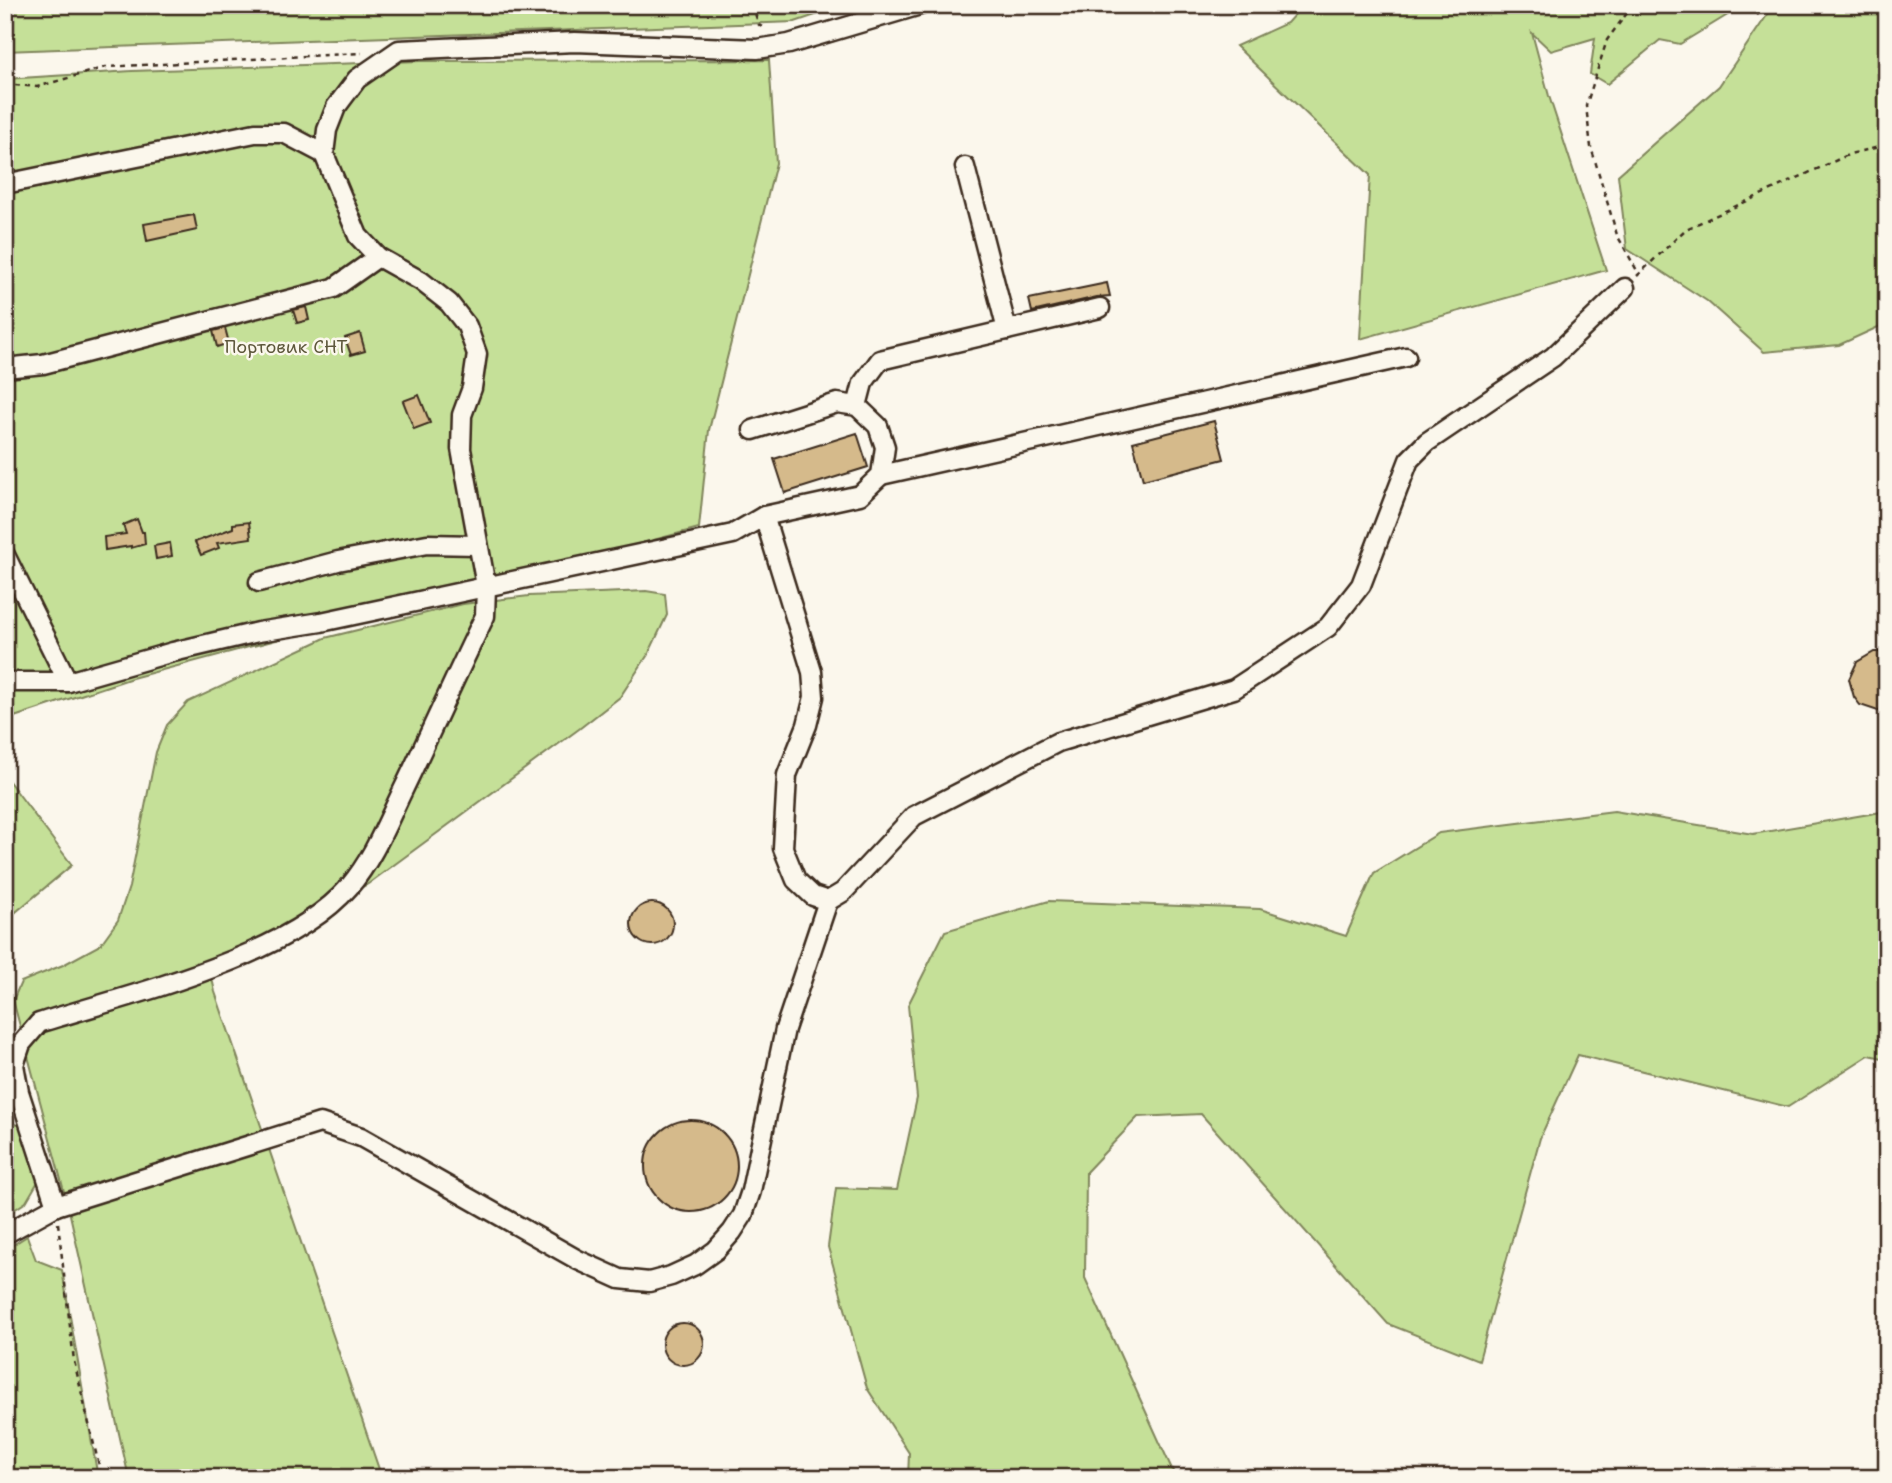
<svg xmlns="http://www.w3.org/2000/svg" width="1892" height="1483" viewBox="0 0 1892 1483" font-family="'Shantell Sans',sans-serif">
<style>
.green{fill:#c5e098;stroke:#80855b;stroke-width:2}
.building{fill:#d5ba8b;stroke:#3b2a1e;stroke-width:2}
.lines{fill:none;stroke-linecap:round;stroke-linejoin:round}
.minor-casing{stroke:#3b2a1e;stroke-width:23}
.path{stroke:#3b2a1e;stroke-width:2.5;stroke-dasharray:5 5;stroke-linecap:butt}
.minor{stroke:#fbf7ec;stroke-width:18}
.labels{text-anchor:middle;stroke-width:5;stroke-linejoin:round;paint-order:stroke}
.park-label{font-size:18px;fill:#5e583c;stroke:#fbf7ec}
</style>
<rect width="100%" height="100%" fill="#fbf7ec"/>
<filter id="ink" filterUnits="userSpaceOnUse"><feTurbulence type="fractalNoise" baseFrequency=".0143" numOctaves="2"/><feDisplacementMap in="SourceGraphic" scale="14" xChannelSelector="R" yChannelSelector="G"/><feConvolveMatrix kernelMatrix="1 2 1 2 8 2 1 2 1" color-interpolation-filters="sRGB"/></filter>
<g filter="url(#ink)">
<g class="green">
<path d="M5,5H845L795,22L5,51Z"/>
<path d="M1303,5H1744L1680,44L1660,40L1607,84L1590,74L1595,38L1551,51L1532,33L1549,96L1606,270L1360,339L1370,175L1236,46L1287,23Z"/>
<path d="M1774,5H1887V323L1839,345L1764,352L1707,301L1627,249L1618,175L1719,86Z"/>
<path d="M769,60L776,163L709,430L699,528L132,678L5,720V79L132,71L420,61Z"/>
<path d="M646,591L665,594L667,615L649,653L620,697L579,729L368,884L210,969L215,992L382,1478H129L69,1210L13,1000L21,982L63,965L100,945L118,920L129,887L156,752L167,725L188,702L325,638L463,604L529,596Z"/>
<path d="M5,776L72,865L5,921Z"/>
<path d="M1614,811L1753,834L1887,811V1059L1869,1055L1788,1107L1578,1055L1540,1138L1479,1360L1388,1324L1201,1114L1138,1117L1086,1172L1085,1278L1176,1478H908L909,1453L867,1388L828,1247L836,1188L897,1190L917,1098L908,1005L945,931L1049,901L1260,909L1346,936L1374,873L1439,833Z"/>
<path d="M5,1123L20,1125L30,1143L28,1152L39,1180L26,1202L5,1216Z"/>
<path d="M27,1236L36,1260L62,1270L98,1478H5V1250Z"/>
</g>
<g class="building">
<path d="M194,215L197,230L147,241L144,224Z"/>
<path d="M1107,283L1110,296L1097,297L1032,312L1029,299Z"/>
<path d="M306,307L309,320L297,323L293,310Z"/>
<path d="M225,328L229,343L217,347L213,331Z"/>
<path d="M360,333L365,351L351,355L345,338Z"/>
<path d="M419,395L430,423L414,429L403,401Z"/>
<path d="M1214,421L1224,459L1143,480L1133,442Z"/>
<path d="M857,433L868,467L785,493L774,459Z"/>
<path d="M137,519L142,532H144L145,544L131,548V546L105,550L104,537L126,534L123,525Z"/>
<path d="M249,522L251,538L217,543L219,548L201,555L195,542L233,528V524Z"/>
<path d="M170,543L172,556L156,559L154,546Z"/>
<path d="M1874,652H1887V709L1878,711L1860,705L1854,697L1849,679L1857,662Z"/>
<circle cx="652" cy="924" r="21"/>
<circle cx="691" cy="1166" r="46"/>
<circle cx="683" cy="1344" r="21"/>
</g>
<g class="lines">
<g class="minor-casing">
<g id="minor">
<path d="M965,167L1007,330"/>
<path d="M5,184L255,133H284L324,154"/>
<path d="M5,368L43,364L334,288L378,257"/>
<path d="M857,406L863,383L880,360L1100,308"/>
<path d="M881,475L1406,357"/>
<path d="M764,516L812,672L814,697L807,725L787,775L783,848L796,880L813,896L828,901L843,892L914,816L1058,742L1234,689L1328,627L1361,585L1409,460L1427,442L1553,357L1625,288"/>
<path d="M5,555L68,682"/>
<path d="M259,582L338,561L427,544L477,545"/>
<path d="M5,682H68L173,652L258,632L321,622L733,534L764,516L860,495L881,475L885,447L878,426L857,406L837,403L753,430"/>
<path d="M56,1206L19,1092L14,1065L21,1044L39,1023C128,995 288,958 349,887C373,859 387,823 403,790C431,732 457,673 485,616L486,586L461,449L462,415L472,388L477,354L467,326L449,303L421,281L378,257L358,236L324,154L327,130L336,107L357,79L399,50L575,42L757,49L789,44L920,5"/>
<path d="M5,1234L56,1206L320,1123L361,1137L578,1260L620,1279L649,1282L671,1276L695,1265L716,1250L732,1232L743,1215L751,1191L785,1029L828,901"/>
</g>
</g>
<g class="path">
<path d="M752,5L759,25L765,29"/>
<path d="M1633,5L1607,40L1586,106L1591,147L1617,235L1639,274"/>
<path d="M1757,15L1768,5"/>
<path d="M5,84L37,87L106,67L362,53"/>
<path d="M1637,276L1686,229L1850,154L1887,145"/>
<path d="M58,1223L74,1361L102,1478"/>
<path d="M1881,1478L1887,1469"/>
</g>
<use href="#minor" class="minor"/>
</g>
</g>
<g class="labels">
<g class="park-label">
<text x="286" y="353">Портовик СНТ</text>
</g>
</g>
<rect width="1892" height="1483" fill="none" stroke="#fbf7ec" stroke-width="28"/>
<rect x="14" y="14" width="1864" height="1455" fill="none" stroke="#3b2a1e" stroke-width="2.5" filter="url(#ink)"/>
</svg>
